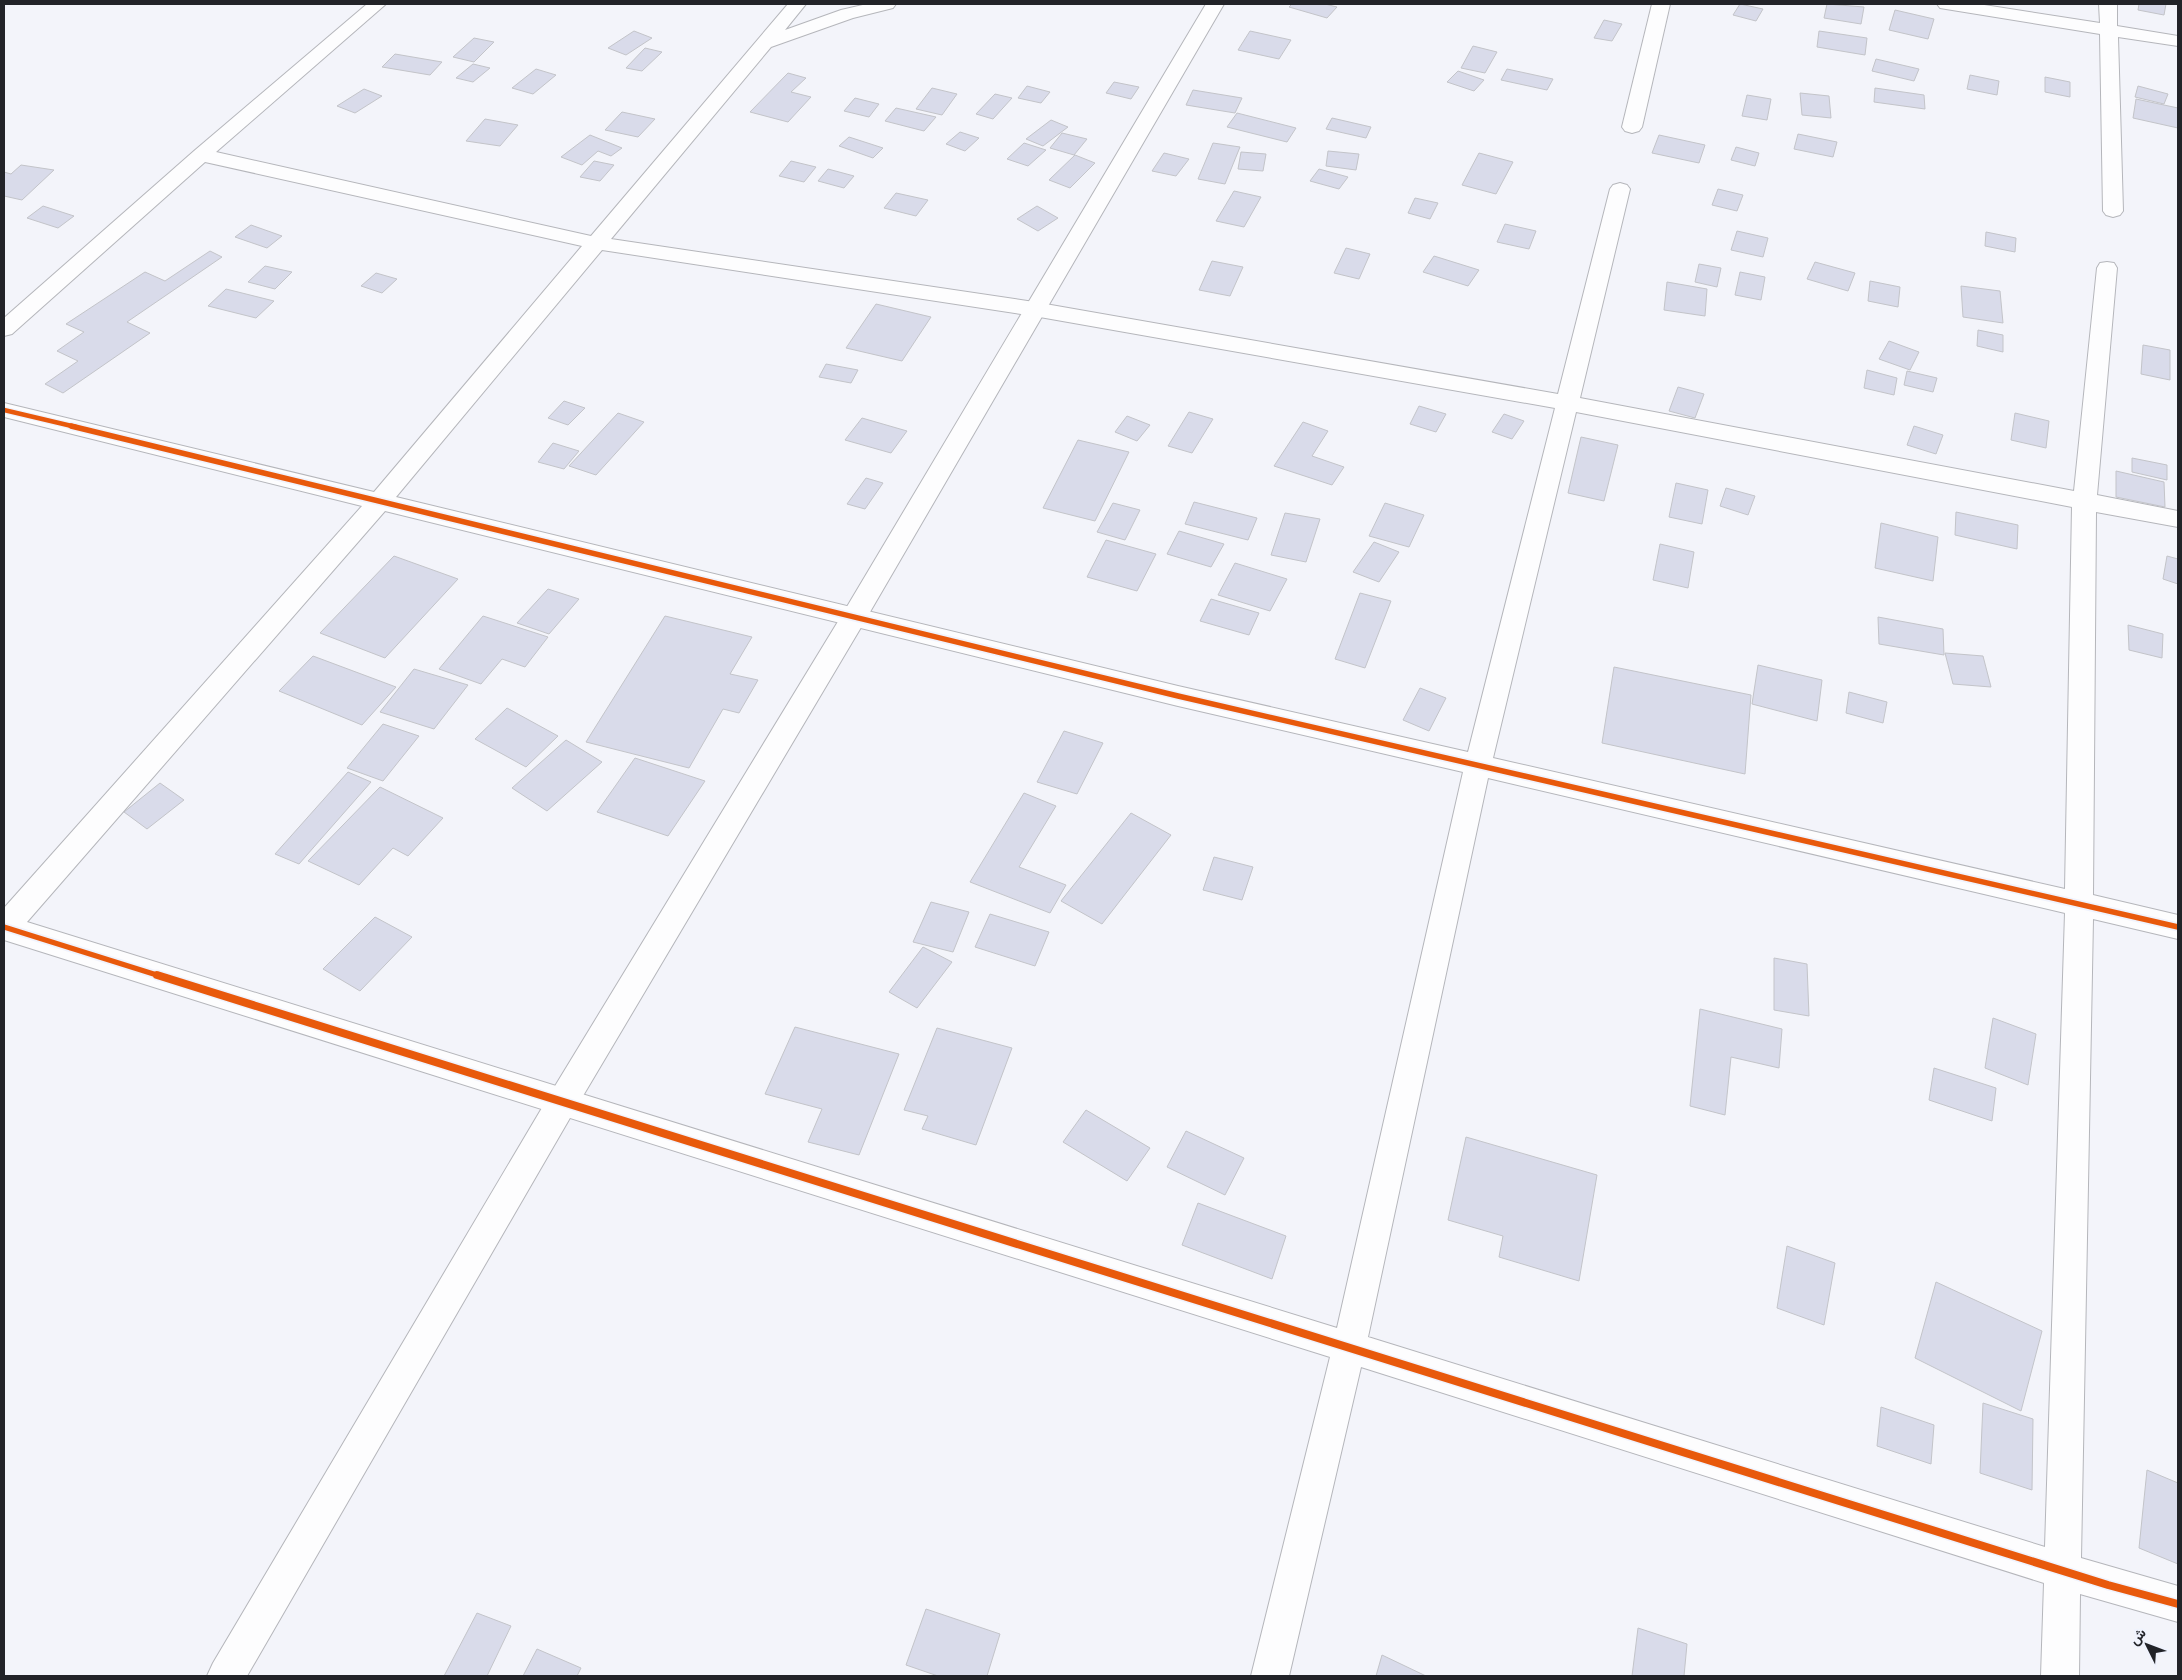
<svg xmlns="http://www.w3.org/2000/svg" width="2182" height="1680" viewBox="0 0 2182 1680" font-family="'Asap Condensed',Vazirmatn,sans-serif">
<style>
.building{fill:#d9dbea;stroke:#c3c4c9}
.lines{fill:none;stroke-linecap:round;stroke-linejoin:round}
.minor-casing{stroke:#b5b6bb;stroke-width:2}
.tertiary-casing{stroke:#b5b6bb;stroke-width:2}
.minor{fill:#fdfdfe;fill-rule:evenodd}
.tertiary{fill:#fdfdfe;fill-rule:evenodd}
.cycleway-far2-casing{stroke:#f0f3fd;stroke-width:7}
.cycleway-far1-casing{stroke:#f0f3fd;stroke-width:9}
.cycleway-casing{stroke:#f0f3fd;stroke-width:11}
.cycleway-far2{stroke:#e8590c;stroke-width:4.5}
.cycleway-far1{stroke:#e8590c;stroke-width:5.5}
.cycleway{stroke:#e8590c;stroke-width:8}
</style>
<rect width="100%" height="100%" fill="#f3f4fa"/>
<g class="building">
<path d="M1292,4H1325L1337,7L1327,18L1289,7Z"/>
<path d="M1740,4L1763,9L1756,21L1733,15Z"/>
<path d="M1827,4L1864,7L1861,24L1824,18Z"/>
<path d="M2139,4H2166L2164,15L2138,10Z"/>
<path d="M1895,10L1934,19L1928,39L1889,30Z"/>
<path d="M1604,20L1622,24L1612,41L1594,38Z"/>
<path d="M634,31L652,38L626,55L608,48Z"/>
<path d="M1250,31L1291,40L1279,59L1238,50Z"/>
<path d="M1819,31L1867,38L1865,55L1817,47Z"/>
<path d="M474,38L494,42L474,62L453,57Z"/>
<path d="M1473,46L1497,52L1485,73L1461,68Z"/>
<path d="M645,48L662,52L642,71L626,68Z"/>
<path d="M395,54L442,62L430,75L382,67Z"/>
<path d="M1876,59L1919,69L1914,81L1872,71Z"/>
<path d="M473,64L490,68L473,82L456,78Z"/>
<path d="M536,69L556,75L533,94L512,88Z"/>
<path d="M1507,69L1553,79L1547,90L1501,80Z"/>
<path d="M1458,71L1484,80L1474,91L1447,82Z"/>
<path d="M788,73L806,78L791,92L811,97L788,122L750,112Z"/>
<path d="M1970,75L1999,81L1997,95L1967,89Z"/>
<path d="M2045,77L2070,82V97L2045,92Z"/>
<path d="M1114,82L1139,87L1131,99L1106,93Z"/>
<path d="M1027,86L1050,92L1041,103L1018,98Z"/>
<path d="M2138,86L2168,94L2164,104L2135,97Z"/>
<path d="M932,88L957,94L942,115L916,109Z"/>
<path d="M1875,88L1924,95L1925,109L1874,102Z"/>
<path d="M364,89L382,96L355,113L337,106Z"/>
<path d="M1193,90L1242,98L1235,113L1186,105Z"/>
<path d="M1800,93L1829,96L1831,118L1802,115Z"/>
<path d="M995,94L1012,98L993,119L976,114Z"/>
<path d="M1747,95L1771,99L1767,120L1742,116Z"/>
<path d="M855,98L879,104L869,117L844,111Z"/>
<path d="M2136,99L2178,108V128L2133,118Z"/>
<path d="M896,108L936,117L924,131L885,121Z"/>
<path d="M622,112L655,119L638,137L605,130Z"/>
<path d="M1237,113L1296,128L1287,142L1227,127Z"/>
<path d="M1332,118L1371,127L1366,138L1326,129Z"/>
<path d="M485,119L518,125L500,146L466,141Z"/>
<path d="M1051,120L1068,127L1043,146L1026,139Z"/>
<path d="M960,132L979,138L965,151L946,144Z"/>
<path d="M1062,133L1087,139L1074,155L1050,148Z"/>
<path d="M1798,134L1837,142L1833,157L1794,149Z"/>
<path d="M590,135L622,148L611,156L598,151L582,165L561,157Z"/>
<path d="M1659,135L1705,145L1699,163L1652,153Z"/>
<path d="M849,137L883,148L873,158L839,146Z"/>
<path d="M1024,143L1046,150L1028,166L1007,159Z"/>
<path d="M1213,143L1240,147L1225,184L1198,179Z"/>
<path d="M1736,147L1759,153L1755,166L1731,160Z"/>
<path d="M1328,151L1359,154L1356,170L1326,166Z"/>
<path d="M1241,152L1266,154L1263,171L1238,169Z"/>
<path d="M1164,153L1189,159L1176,176L1152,171Z"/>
<path d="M1479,153L1513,162L1496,194L1462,185Z"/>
<path d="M1075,155L1095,163L1070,188L1049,180Z"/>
<path d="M594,161L614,165L600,181L580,177Z"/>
<path d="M791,161L816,167L804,182L779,176Z"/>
<path d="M21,165L54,170L22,200L4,196V172L11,174Z"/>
<path d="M828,169L854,176L844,188L818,181Z"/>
<path d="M1319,169L1348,177L1339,189L1310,181Z"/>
<path d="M1718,189L1743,195L1737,211L1712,205Z"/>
<path d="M1234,191L1261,197L1244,227L1216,221Z"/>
<path d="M896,193L928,200L916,216L884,208Z"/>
<path d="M1415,198L1438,203L1430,219L1408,213Z"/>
<path d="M43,206L74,216L58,228L27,218Z"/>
<path d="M1037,206L1058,218L1038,231L1017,219Z"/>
<path d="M1505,224L1536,231L1529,249L1497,242Z"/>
<path d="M251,225L282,236L267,248L235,237Z"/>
<path d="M1737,231L1768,238L1763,257L1731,250Z"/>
<path d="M1986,232L2016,238L2015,252L1985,246Z"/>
<path d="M1346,248L1370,254L1359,279L1334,273Z"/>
<path d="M210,251L222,257L127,322L150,333L63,393L45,384L78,361L57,351L84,332L66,324L145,272L165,281Z"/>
<path d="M1434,256L1479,270L1468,286L1423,272Z"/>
<path d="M1212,261L1243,267L1230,296L1199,290Z"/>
<path d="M1815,262L1855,273L1848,291L1807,279Z"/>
<path d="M1699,264L1721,268L1717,287L1695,282Z"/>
<path d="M265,266L292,272L275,289L248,282Z"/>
<path d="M1740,272L1765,277L1761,300L1735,295Z"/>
<path d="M376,273L397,279L382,293L361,286Z"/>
<path d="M1870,281L1900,287L1898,307L1868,301Z"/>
<path d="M1667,282L1707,289L1705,316L1664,310Z"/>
<path d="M1961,286L2000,291L2003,323L1963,317Z"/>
<path d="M226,289L274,301L256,318L208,306Z"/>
<path d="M876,304L931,317L902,361L846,348Z"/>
<path d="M1978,330L2003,335V352L1977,346Z"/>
<path d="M1889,341L1919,352L1910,370L1879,359Z"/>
<path d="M2143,345L2170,350V380L2141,374Z"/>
<path d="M826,364L858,370L851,383L819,377Z"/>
<path d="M1867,370L1897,378L1894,395L1864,388Z"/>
<path d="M1907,371L1937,378L1933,392L1904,385Z"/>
<path d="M1678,387L1704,394L1695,418L1669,411Z"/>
<path d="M564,401L585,408L568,425L548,418Z"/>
<path d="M1419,406L1446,414L1436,432L1410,424Z"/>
<path d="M1189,412L1213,419L1192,453L1168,446Z"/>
<path d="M618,413L644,422L596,475L569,466Z"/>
<path d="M2015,413L2049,421L2046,448L2011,440Z"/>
<path d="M1504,414L1524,421L1512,439L1492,432Z"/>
<path d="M1127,416L1150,425L1137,441L1115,432Z"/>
<path d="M862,418L907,431L891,453L845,440Z"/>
<path d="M1303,422L1328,431L1312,456L1344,467L1332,485L1274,466Z"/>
<path d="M1914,426L1943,435L1936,454L1907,445Z"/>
<path d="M1581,437L1618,445L1604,501L1568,493Z"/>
<path d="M1078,440L1129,452L1095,521L1043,508Z"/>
<path d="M553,443L579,451L564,469L538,462Z"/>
<path d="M2132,458L2167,465V480L2132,472Z"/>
<path d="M2116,471L2164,482L2165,507L2116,497Z"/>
<path d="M866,478L883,483L865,509L847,504Z"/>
<path d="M1676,483L1708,490L1702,524L1669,517Z"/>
<path d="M1726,488L1755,496L1748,515L1720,506Z"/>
<path d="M1194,502L1257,518L1248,540L1185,524Z"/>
<path d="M1113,503L1140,510L1125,540L1097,532Z"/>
<path d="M1385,503L1424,515L1409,547L1369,536Z"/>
<path d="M1956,512L2018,525L2017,549L1955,535Z"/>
<path d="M1285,513L1320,519L1306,562L1271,555Z"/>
<path d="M1881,523L1938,537L1933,581L1875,568Z"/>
<path d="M1179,531L1224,544L1211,567L1167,554Z"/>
<path d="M1106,540L1156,554L1137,591L1087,577Z"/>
<path d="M1374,542L1399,552L1379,582L1353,572Z"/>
<path d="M1660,544L1694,552L1688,588L1653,580Z"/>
<path d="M394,556L458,579L385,658L320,633Z"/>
<path d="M2167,556L2178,559V584L2163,579Z"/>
<path d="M1235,563L1287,579L1270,611L1218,595Z"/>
<path d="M548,589L579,599L549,634L517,623Z"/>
<path d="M1360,593L1391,601L1365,668L1335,659Z"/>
<path d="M1211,599L1259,613L1249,635L1200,621Z"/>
<path d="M483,616L548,637L525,667L502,659L481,684L439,669Z"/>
<path d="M665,616L752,637L730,674L758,680L739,713L723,709L689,768L586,742Z"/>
<path d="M1878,617L1943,629L1944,655L1879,644Z"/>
<path d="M2128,625L2163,634L2162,658L2129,650Z"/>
<path d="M1945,653L1983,656L1991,687L1953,684Z"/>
<path d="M313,656L396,687L362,725L279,691Z"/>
<path d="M1758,665L1822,680L1817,721L1752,704Z"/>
<path d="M1614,667L1751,695L1745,774L1602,743Z"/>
<path d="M414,669L468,685L434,729L380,712Z"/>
<path d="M1420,688L1446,698L1429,731L1403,720Z"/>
<path d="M1849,692L1887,702L1883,723L1846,713Z"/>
<path d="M507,708L558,736L526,767L475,739Z"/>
<path d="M383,724L419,736L383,781L347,768Z"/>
<path d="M1064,731L1103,743L1077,794L1037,782Z"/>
<path d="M566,740L602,762L547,811L512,788Z"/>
<path d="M635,758L705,781L668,836L597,812Z"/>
<path d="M348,772L371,782L299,864L275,854Z"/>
<path d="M160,783L184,800L147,829L124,812Z"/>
<path d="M380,787L443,818L408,856L393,848L359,885L308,861Z"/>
<path d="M1024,793L1056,806L1019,867L1066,885L1050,913L970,882Z"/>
<path d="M1131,813L1171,835L1102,924L1061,901Z"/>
<path d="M1214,857L1253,867L1242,900L1203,890Z"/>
<path d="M931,902L969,912L953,952L913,942Z"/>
<path d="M990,914L1049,932L1035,966L975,947Z"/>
<path d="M375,917L412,937L360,991L323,969Z"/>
<path d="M923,947L952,962L917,1008L889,992Z"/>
<path d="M1774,958L1807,964L1809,1016L1774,1010Z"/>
<path d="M1700,1009L1782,1029L1779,1068L1731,1057L1725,1115L1690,1106Z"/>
<path d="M1993,1018L2036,1034L2028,1085L1985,1068Z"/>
<path d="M795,1027L899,1054L859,1155L808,1142L822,1109L765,1094Z"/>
<path d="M937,1028L1012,1048L976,1145L922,1129L928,1116L904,1110Z"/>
<path d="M1934,1068L1996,1088L1992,1121L1929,1100Z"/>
<path d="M1086,1110L1150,1148L1127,1181L1063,1142Z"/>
<path d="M1186,1131L1244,1158L1225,1195L1167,1167Z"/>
<path d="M1466,1137L1597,1175L1579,1281L1499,1257L1503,1236L1448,1220Z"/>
<path d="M1198,1203L1286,1236L1272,1279L1182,1245Z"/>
<path d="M1787,1246L1835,1263L1824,1325L1777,1308Z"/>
<path d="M1936,1282L2042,1331L2021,1411L1915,1358Z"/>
<path d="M1983,1403L2033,1419L2032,1490L1980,1473Z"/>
<path d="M1881,1407L1934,1425L1931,1464L1877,1446Z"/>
<path d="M2147,1470L2178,1483V1564L2139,1548Z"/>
<path d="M926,1609L1000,1634L987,1676H938L906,1665Z"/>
<path d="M477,1613L511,1626L487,1676H444Z"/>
<path d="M1638,1628L1687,1644L1684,1676H1632Z"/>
<path d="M537,1649L581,1668L577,1676H523Z"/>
<path d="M1382,1655L1426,1676H1376Z"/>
</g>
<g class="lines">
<g class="minor-casing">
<g id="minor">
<path d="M367,4H386L216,152L591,236L788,4H806L785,30L841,10L867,4H896L893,8L853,18L771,47L611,239L1034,302L1558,394L1610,189L1613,185L1620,183L1627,185L1630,189L1580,398L2074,491L2097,268L2100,263L2107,262L2114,263L2117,268L2097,495L2178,511V527L2096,512L2093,895L2178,915V939L2093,919L2081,1558L2178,1586V1622L2080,1594L2079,1676H2041L2044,1583L1361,1367L1289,1676H1251L1330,1357L4,940V908L362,506L4,417V403L374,492L582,246L205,162L12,334L4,336V318L194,151ZM602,250L1034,316L1555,408L1468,752L1178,686L396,497ZM1576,412L2072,507L2065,889L1493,758ZM385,511L1178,706L1463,772L1337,1328L27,922ZM1488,778L2065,913L2045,1547L1368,1337Z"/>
<path d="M1652,4H1670L1642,127L1639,131L1632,133L1625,131L1622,127Z"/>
<path d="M1937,4H1978L2100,23L2099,4H2117V26L2178,36V46L2118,37L2123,211L2120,215L2113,217L2106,215L2103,211L2100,34L1946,9L1940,8Z"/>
</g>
</g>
<g class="tertiary-casing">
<path id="tertiary" d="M1206,4H1224L863,624L574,1111L247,1676H207L213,1663L552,1091L845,610Z"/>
</g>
<use href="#minor" class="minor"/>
<use href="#tertiary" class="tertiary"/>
<g class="cycleway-far2-casing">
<path id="cycleway-far2" d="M4,410L76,427"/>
</g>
<g class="cycleway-far1-casing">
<g id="cycleway-far1">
<path d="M71,426L1178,696L2178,927"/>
<path d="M4,927L160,976"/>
</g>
</g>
<g class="cycleway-casing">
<path id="cycleway" d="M157,975L2108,1585L2178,1604"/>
</g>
<use href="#cycleway-far2" class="cycleway-far2"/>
<use href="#cycleway-far1" class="cycleway-far1"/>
<use href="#cycleway" class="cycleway"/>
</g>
<rect width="2182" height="1680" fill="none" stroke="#222328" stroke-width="10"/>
<g transform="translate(2147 1645) rotate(312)" stroke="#f0f3fd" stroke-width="4" paint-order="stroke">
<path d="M0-4L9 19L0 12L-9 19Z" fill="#222328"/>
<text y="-8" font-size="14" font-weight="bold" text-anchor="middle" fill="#222328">ش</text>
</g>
</svg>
